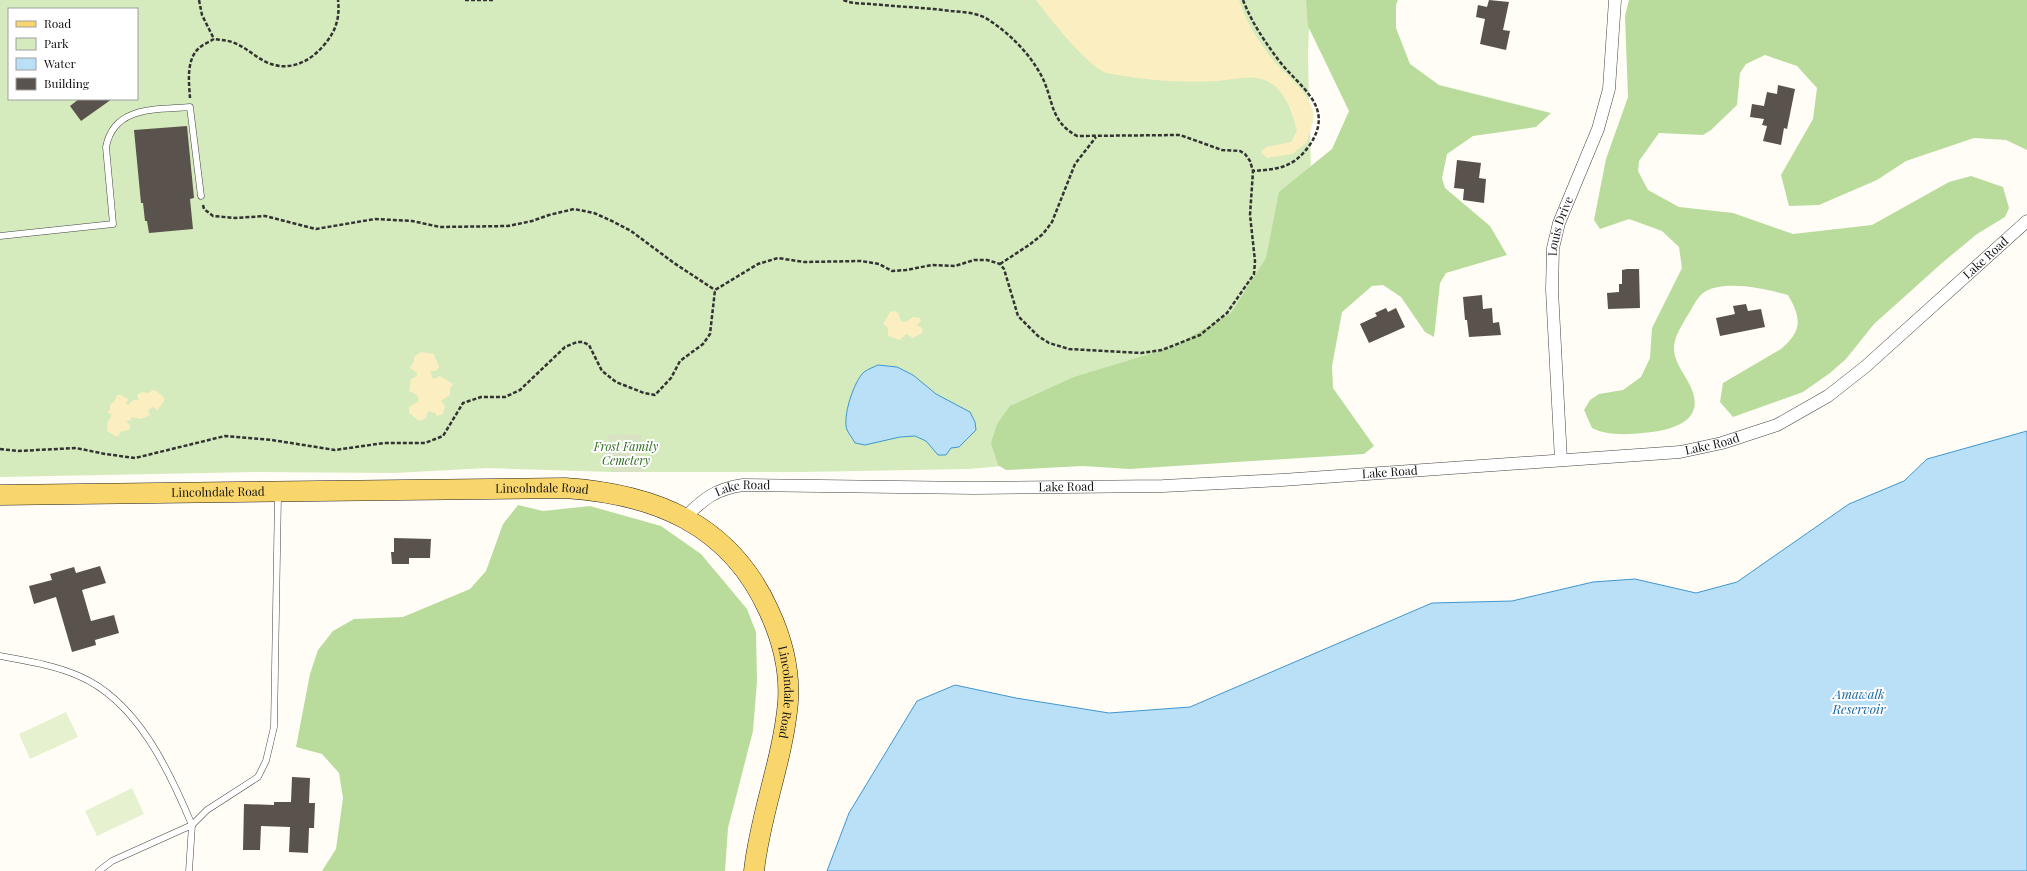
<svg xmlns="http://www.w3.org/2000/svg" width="2027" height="871" viewBox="0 0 2027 871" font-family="'Playfair Display',serif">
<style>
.green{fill:#d5ebbd;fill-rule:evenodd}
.forest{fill:#b9dc9c}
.sand{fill:#fbeec1}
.cemetery{fill:#d9e3c4}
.pitch{fill:#e6f2cf}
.water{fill:#b9e0f7;stroke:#3f96cf}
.building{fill:#5a524d}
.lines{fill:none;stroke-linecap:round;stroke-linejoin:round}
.service-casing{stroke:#444;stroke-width:7}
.minor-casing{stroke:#444;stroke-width:13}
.primary-casing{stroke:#222;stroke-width:21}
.path{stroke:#333;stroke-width:2.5;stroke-dasharray:4 2;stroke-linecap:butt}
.service{stroke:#fff;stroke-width:6}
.minor{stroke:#fff;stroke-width:12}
.primary{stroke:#f9d66b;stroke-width:20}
.labels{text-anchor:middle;stroke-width:4;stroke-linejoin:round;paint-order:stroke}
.street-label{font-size:12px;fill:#111;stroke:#fff}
.park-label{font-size:12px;font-style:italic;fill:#2f6b1f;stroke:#fff}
.water-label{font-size:13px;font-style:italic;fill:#1768a6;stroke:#fff}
</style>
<rect width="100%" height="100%" fill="#fffdf5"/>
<path class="green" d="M0,0H1310L1308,55L1309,104L1313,112L1310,130L1312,223L1233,371L1037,463L968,469L803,472H611L487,468L394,473L256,472L0,477ZM9,9H137V99H9Z"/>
<g class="forest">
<path d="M1306,0H1398L1396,5V28L1410,64L1439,85L1551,113L1536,127L1473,136L1447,154L1442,178L1445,188L1490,226L1507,255L1446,273L1440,283L1434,337L1425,332L1401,297L1383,285L1372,286L1342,312L1332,366L1333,388L1374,446L1364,454L1129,469L1083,466L1006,470L998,465L991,443L997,424L1010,406L1074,377L1173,347L1231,313L1266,258L1279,192L1332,149L1349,111L1308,26Z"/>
<path d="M1629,0H2027V150L2006,140L1974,138L1906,161L1877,180L1819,205L1789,206L1781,175L1813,119L1817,88L1797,66L1765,55L1746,64L1740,73L1737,105L1711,130L1703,135L1659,133L1639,161L1638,171L1648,190L1679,207L1733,213L1793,234L1872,225L1949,182L1971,176L2003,187L2009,208L2005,217L1977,234L1942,263L1874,324L1846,359L1830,373L1803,392L1733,417L1720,402L1723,383L1781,349C1803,330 1801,318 1788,295C1766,289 1727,280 1706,291C1697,296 1692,309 1686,318C1681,327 1674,337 1674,348C1674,364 1687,376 1692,390C1704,420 1674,429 1652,432C1633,434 1609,437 1592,428L1584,410L1590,400L1599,394L1623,390L1641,377L1650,358L1652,328L1682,268L1679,247L1662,231L1629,219L1600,229L1594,220L1606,159L1628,97L1625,16Z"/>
<path d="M518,505L543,511L590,506L661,526L701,554L747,609L756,632L757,681L753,731L728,828L725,871H322L336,849L343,798L339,773L322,754L296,747L310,674L318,650L333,631L354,619L403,617L470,589L486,571L503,524Z"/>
</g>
<g class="sand">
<path d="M1036,0H1239C1246,23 1259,42 1274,61C1286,75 1310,93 1313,112C1315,120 1309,134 1307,142L1292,154L1267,158L1261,152L1266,147L1291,142L1297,131C1293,114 1286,92 1269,82C1252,73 1234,80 1216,81C1184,83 1151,81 1119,75C1115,74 1108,74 1104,72C1086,64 1049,18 1036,0Z"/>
<path d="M894,311L898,313L901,321L906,322L913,317L920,318L921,321L917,325L923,329L922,333L913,338L906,334L900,340L888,336V328L883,324L890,312Z"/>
<path d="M421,352L434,354C435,360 439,363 439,367L436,371H430L433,379L440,376L453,384L450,388V395L441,401L445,406L443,414L437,416L435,413L428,411L426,418L419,421L409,413V407L419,401L417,395L409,391L411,379L417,376V373L410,368L414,361V357Z"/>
<path d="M153,390L157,391L165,399L158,410L153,407L148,410L150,415L141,419L131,417V420L126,421L130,425L129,430L120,432L119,436H115L107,431L108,421L112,415L107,412L110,410V404L114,402L117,395H121L128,399L126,404L128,405L133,400H139L137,396C140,391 143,392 148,393Z"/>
</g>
<path class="cemetery" d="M608,435H642L644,472H611Z"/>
<g class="pitch">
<path d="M66,712L78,737L30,759L19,734Z"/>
<path d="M132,788L144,814L97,836L85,811Z"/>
</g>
<g class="water">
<path d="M878,365L897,367L913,375L936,394L970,412L975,422L976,430L959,447L951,448L946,455H938L926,441L915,436L900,437L865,445L855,443C853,439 849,434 847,430C842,417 854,381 864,372C868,369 874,367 878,365Z"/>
<path d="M2027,431V871H827L849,813L917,701L955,685L1016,698L1109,713L1190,707L1432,603L1512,601L1593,582L1635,579L1696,593L1737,582L1849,504L1904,481L1927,459Z"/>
</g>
<g class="building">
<path d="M1489,0L1509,2L1503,30L1510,31L1506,50L1480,44L1485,19L1476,17L1478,5L1487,7Z"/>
<path d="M1778,85L1795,89L1787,129L1784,128L1781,145L1763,141L1767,126L1762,125L1764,119L1750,117L1752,104L1764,106L1767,92L1777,94Z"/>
<path d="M79,99H112L81,121L70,106Z"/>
<path d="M187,126L194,198L190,199L193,229L149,233L147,221H145L143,203H141L134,130Z"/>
<path d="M1457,160L1481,163L1479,178L1486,179L1484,203L1463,200L1464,189L1454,188Z"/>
<path d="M1627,269H1639L1640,308L1608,309L1607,293L1619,292V284H1622V270Z"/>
<path d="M1482,295L1483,309L1492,308L1493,323L1499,322L1501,335L1469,337L1467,320H1465L1463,297Z"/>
<path d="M1746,304L1748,311L1761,309L1765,327L1720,336L1716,318L1735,314L1733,306Z"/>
<path d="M1386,308L1388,312L1396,308L1405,327L1369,343L1360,324L1377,316L1375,313Z"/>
<path d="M394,538L431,539L430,558H409V564H392L391,552H394Z"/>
<path d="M100,566L106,583L82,590L91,621L114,615L119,633L95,640L96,645L72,652L56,597L34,604L29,586L52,580L50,574L74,567L76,573Z"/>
<path d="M292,777L310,778L309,803H315L314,828H309L308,853L289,852L290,827L261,826L260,850H243L244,804L274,805V802H291Z"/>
</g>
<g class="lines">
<g class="service-casing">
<g id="service">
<path d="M0,236L113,224L106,147C114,105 157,110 190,107L201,196"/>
<path d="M0,656C27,661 54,665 79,676C137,701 169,770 192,825L207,810L258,777L266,761L274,727L278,495"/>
<path d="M99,871L112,861L192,825L189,871"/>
</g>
</g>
<g class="minor-casing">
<g id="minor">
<path id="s1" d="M1561,460L1552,290L1553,248L1559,223L1598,129L1609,89L1615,0"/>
<path id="s2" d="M685,517C704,499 715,489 743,485L975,488L1163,486L1282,480L1680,452L1722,443L1777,425L1828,396L1865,367L2027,221"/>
</g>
</g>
<g class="primary-casing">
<g id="primary">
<path id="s3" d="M0,495L565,488C655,494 730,524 769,611C782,639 790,672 788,702C783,760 760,814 754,871"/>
</g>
</g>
<g class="path">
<path d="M199,0L202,15L214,39"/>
<path d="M465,0H495"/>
<path d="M1243,0C1251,21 1263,39 1277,58C1298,87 1337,106 1309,146C1293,168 1278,169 1253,171"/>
<path d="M190,98C189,83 186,61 198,49C202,45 209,42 214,39C220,40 226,40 232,42C244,46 253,55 264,61C287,73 309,63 324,45C336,31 340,18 338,0"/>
<path d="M203,205L204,209L213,216L235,218L265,216L316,229L375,219L412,221L440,227L508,226L532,221L549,215L574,209L594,213L612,221L631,231L674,263L715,290"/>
<path d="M1000,264L1029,245L1043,234L1052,222L1075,164L1096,137"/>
<path d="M0,449L18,451L76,448L105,454L135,458L225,436L272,440L335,450L384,443H425L443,436L463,403L481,397H505L520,390L565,347L577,342H583L589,345L602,371L616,382L644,393L655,395L671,378L680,361L703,344L710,334L715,290L758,264L778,258L804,262L861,261L879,264L892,271L906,270L932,265L955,266L974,260H987L1000,264L1004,269L1018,316L1038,336L1049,343L1069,349L1141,353L1162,350L1200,335L1227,313L1254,274L1255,261L1250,215L1253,171L1250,161L1245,154L1240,151L1222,150L1180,135L1077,136C1049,121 1054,99 1041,75C1029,53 1010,34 989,20C979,13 964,12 951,11C928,8 905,7 882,5C868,3 856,5 843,0"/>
</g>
<use href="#service" class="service"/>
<use href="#minor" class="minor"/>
<use href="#primary" class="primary"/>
</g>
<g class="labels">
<g class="street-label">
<text dy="4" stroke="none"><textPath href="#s1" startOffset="235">Louis Drive</textPath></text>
<text dy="4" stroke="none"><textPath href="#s2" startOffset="1375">Lake Road</textPath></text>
<text dy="4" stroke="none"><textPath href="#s2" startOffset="1039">Lake Road</textPath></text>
<text dy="4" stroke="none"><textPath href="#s2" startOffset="715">Lake Road</textPath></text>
<text dy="4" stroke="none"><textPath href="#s2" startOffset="391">Lake Road</textPath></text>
<text dy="4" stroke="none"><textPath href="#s3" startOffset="542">Lincolndale Road</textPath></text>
<text dy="4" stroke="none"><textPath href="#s2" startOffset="67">Lake Road</textPath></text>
<text dy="4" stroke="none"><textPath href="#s3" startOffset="218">Lincolndale Road</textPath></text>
<text dy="4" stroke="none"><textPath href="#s3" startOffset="901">Lincolndale Road</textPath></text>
</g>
<g class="park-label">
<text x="626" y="451">Frost Family<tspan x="626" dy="14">Cemetery</tspan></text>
</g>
<g class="water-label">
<text x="1859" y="699">Amawalk<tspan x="1859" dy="15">Reservoir</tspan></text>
</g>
</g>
<rect x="8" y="8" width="130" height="92" fill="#ffffff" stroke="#a0a0a0"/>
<rect x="16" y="21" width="20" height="6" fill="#f9d66b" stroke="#a0a0a0"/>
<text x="44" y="28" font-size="12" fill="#111111">Road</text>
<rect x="16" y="38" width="20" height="12" fill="#d5ebbd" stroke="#a0a0a0"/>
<text x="44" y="48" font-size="12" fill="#111111">Park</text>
<rect x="16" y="58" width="20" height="12" fill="#b9e0f7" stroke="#a0a0a0"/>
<text x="44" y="68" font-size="12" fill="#111111">Water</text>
<rect x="16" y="78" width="20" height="12" fill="#5a524d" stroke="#a0a0a0"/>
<text x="44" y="88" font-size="12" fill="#111111">Building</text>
</svg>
